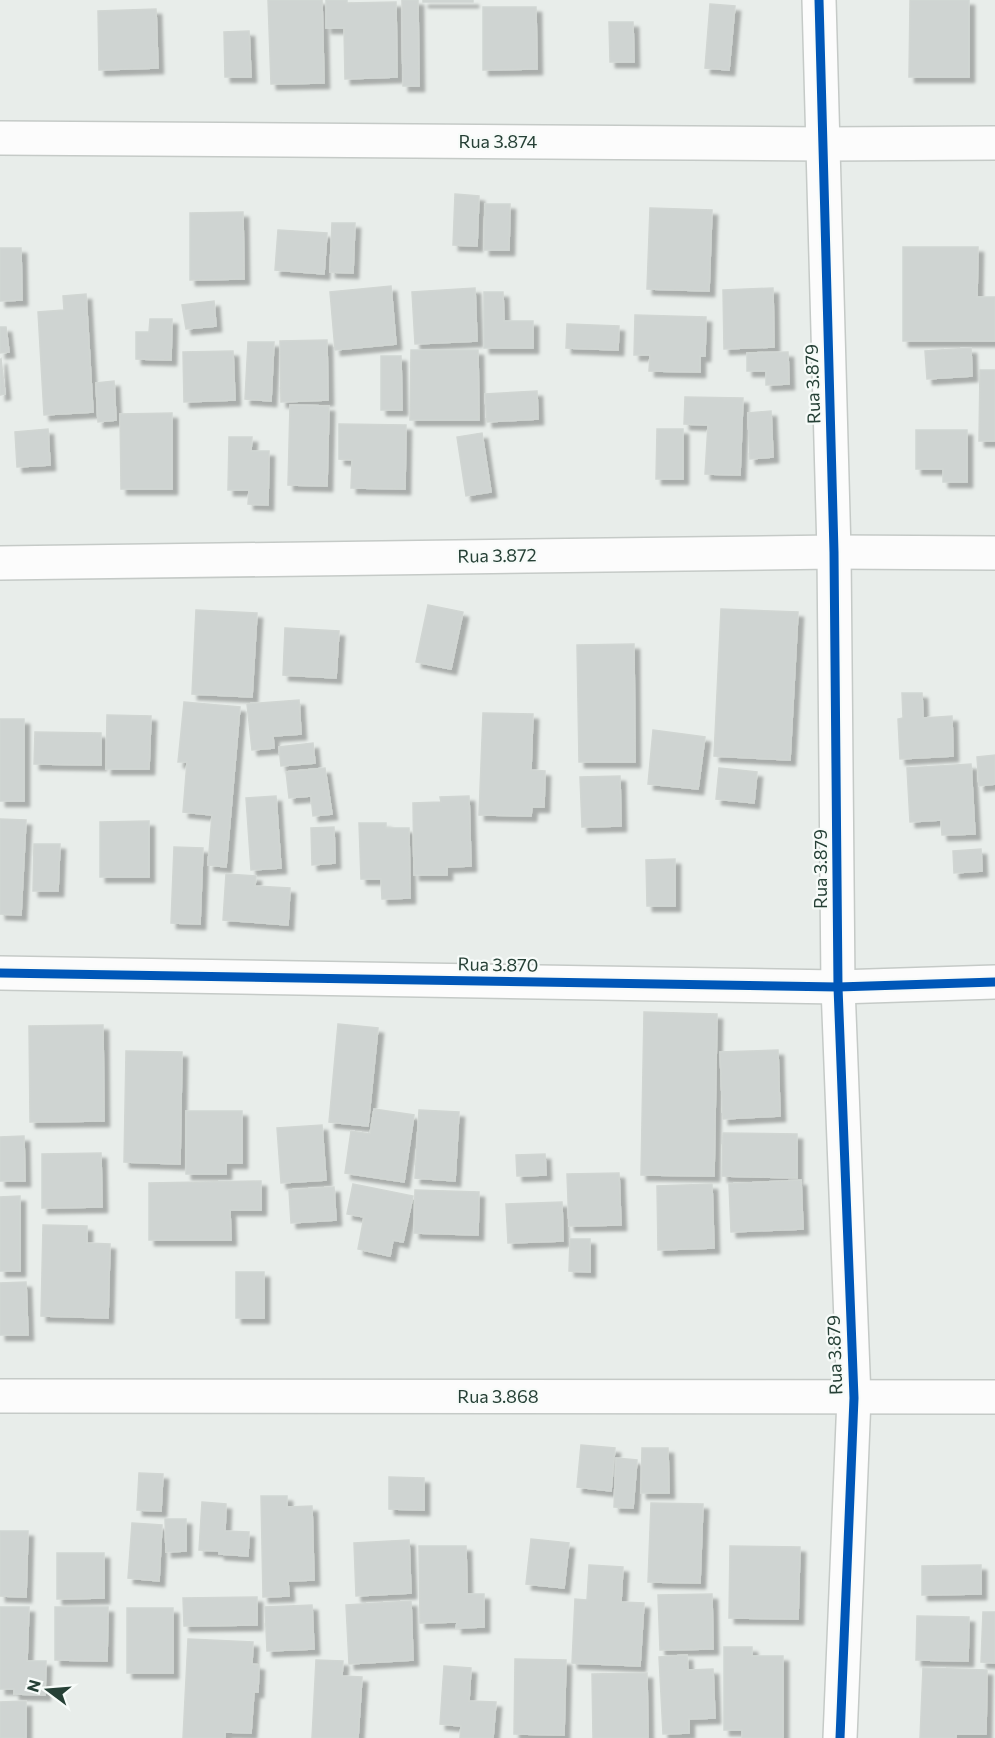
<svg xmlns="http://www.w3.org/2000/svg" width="995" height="1738" viewBox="0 0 995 1738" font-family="Commissioner,sans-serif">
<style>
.building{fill:#cfd4d2;stroke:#d1d6d3;stroke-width:1.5;filter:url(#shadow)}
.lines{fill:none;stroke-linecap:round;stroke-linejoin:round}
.minor-casing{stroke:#c5cac7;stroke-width:36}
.minor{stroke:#fcfcfc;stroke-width:33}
.cycleway-casing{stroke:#f7fbf9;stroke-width:13}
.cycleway{stroke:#0057b8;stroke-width:9}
.labels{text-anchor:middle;stroke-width:4.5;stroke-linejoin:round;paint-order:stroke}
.street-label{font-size:18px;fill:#264036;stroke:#f7fbf9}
</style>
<defs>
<filter id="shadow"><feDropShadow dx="5.5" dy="5.5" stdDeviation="1.5" flood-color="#0004"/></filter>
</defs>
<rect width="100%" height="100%" fill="#e8edea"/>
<g class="building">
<path d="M268,0H322L324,83L271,84Z"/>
<path d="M326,0H347V3L396,2L397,77L345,79L344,28H326Z"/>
<path d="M402,0H418L419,86H403Z"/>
<rect x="423" y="0" width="50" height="2"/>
<path d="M910,0H969V77H909Z"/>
<path d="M710,4L735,6L729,70L705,68Z"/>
<path d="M483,7H536L537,69L483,70Z"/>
<path d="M156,9L158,68L99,70L98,11Z"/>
<path d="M609,22H633L634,62H610Z"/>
<path d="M249,31L251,77H225L224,32Z"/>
<path d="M455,194L479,196L477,246L453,245Z"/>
<path d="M485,204H510L509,250H484Z"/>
<path d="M650,208L712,210L709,291L647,289Z"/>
<path d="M243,212L244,279L190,280V213Z"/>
<path d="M332,223H355L353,273L330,272Z"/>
<path d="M278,230L327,233L324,274L275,270Z"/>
<path d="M903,247H978L977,297H995V341H903Z"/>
<path d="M0,248H21L22,300L0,301Z"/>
<path d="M391,286L396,344L335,350L330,292Z"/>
<path d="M475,288L477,341L415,344L412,292Z"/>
<path d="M773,288L774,347L724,349L723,290Z"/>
<path d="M484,292H503L504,321H533V348H484Z"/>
<path d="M86,294L93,412L44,415L38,312L64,310L63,296Z"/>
<path d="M214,301L216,326L186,329L182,305Z"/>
<path d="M635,315L706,317L705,356H700V372L649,371L650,355H634Z"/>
<path d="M150,319H172L171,360L136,359V332H149Z"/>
<path d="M567,324L619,326L618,350L566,348Z"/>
<path d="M0,327H6L9,352L0,353Z"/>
<path d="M327,340L328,400L281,402L280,341Z"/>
<path d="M248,342H274L271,401L245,399Z"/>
<path d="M971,348L972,376L927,379L925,351Z"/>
<path d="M411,350H478L479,420H410Z"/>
<path d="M233,351L235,400L184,402L183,352Z"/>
<path d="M788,352L789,384L766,385V371H747V353Z"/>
<path d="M381,356H401L402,410H381Z"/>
<path d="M1,359L5,394L0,395V360Z"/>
<path d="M980,370H995V441H979Z"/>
<path d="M114,381L116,420L98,422L96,383Z"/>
<path d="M537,391L538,419L487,422L485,394Z"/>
<path d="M685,397L743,398L740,475L705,474L708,425L684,424Z"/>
<path d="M290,405L329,406L327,486L288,485Z"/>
<path d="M771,411L773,457L750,459L748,413Z"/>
<path d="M172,413V489H121L120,414Z"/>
<path d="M339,424L406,425L405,489L351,488L352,460L339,459Z"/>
<path d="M48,429L50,465L17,467L15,432Z"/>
<path d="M657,429H683V479H656Z"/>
<path d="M916,430H967V482H943V469H916Z"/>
<path d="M482,433L491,492L466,496L457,437Z"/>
<path d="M229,437H252L251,451H269L268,505L248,504L249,490H228Z"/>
<path d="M428,605L463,612L451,669L416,662Z"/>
<path d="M721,609L798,612L790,760L714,756Z"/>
<path d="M196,610L257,613L252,697L192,694Z"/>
<path d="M285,628L339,631L336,678L283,675Z"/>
<path d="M634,644L635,762H579L577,645Z"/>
<path d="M902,693H922L923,718L952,716L953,756L900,759L898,719L903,718Z"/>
<path d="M299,700L301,734L273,736L274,748L252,750L247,704Z"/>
<path d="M184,702L240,707L226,867L208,865L212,815L183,812L187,762H178Z"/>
<path d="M483,713L533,714L531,770L545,771L544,807H532L531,816L479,815Z"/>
<path d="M107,715L151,716L149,769H106Z"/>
<rect x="0" y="719" width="24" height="82"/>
<path d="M653,730L705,737L698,789L648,784Z"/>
<path d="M35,732L101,733V765L34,764Z"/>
<path d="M313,743L315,763L281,766L279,747Z"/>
<path d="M995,755V784L979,786L977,757Z"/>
<path d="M971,764L975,834L942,835L941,820L910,822L907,768Z"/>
<path d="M325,768L332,814L313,816L311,796L289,798L286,772Z"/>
<path d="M719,768L757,772L754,803L716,799Z"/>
<path d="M620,776L621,826L582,827L580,777Z"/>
<path d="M276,796L281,868L251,870L246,798Z"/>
<path d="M469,796L471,866L447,867V875H414L413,803L441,802L440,797Z"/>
<path d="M0,819L26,820L21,915L0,914Z"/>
<path d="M149,821V877H100V822Z"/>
<path d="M359,823H386V828H409L410,898L382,899L381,879H361Z"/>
<path d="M334,827L335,863L312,865L311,828Z"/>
<path d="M34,844H60L58,891H33Z"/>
<path d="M174,847L203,848L200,924L171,923Z"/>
<path d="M981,849L982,871L954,873L953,851Z"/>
<path d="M675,859V906H647L646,860Z"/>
<path d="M226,874L256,876L255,886L290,888L288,925L223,920Z"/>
<path d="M644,1012L717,1014L714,1176L641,1175Z"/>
<path d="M338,1024L378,1028L368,1126L329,1122Z"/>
<path d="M103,1025L104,1121L30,1122L29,1026Z"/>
<path d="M778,1050L780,1116L723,1119L720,1052Z"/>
<path d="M126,1051L182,1052L180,1164L124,1162Z"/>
<path d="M374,1109L414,1115L404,1182L345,1173L351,1131L370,1134Z"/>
<path d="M419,1110L459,1112L455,1181L415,1178Z"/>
<path d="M186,1111H242V1163H226V1174H186Z"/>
<path d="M322,1125L326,1180L281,1183L277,1128Z"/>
<path d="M723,1133L797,1134V1178L722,1176Z"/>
<path d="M24,1136L25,1181H0V1137Z"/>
<path d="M101,1153L102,1207L42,1208V1154Z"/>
<path d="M545,1154L546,1175L517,1176L516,1155Z"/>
<path d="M619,1173L621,1225L569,1226L567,1174Z"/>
<path d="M801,1180L803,1229L731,1232L729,1184Z"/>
<path d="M261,1181V1210H230L231,1240H149V1183Z"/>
<path d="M353,1184L413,1196L403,1242L393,1240L390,1256L358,1249L364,1217L347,1214Z"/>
<path d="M712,1184L714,1248L658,1250L657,1186Z"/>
<path d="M334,1187L336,1220L291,1223L289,1190Z"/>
<path d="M415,1190L479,1192L478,1235L414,1233Z"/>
<path d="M20,1196V1271H0V1197Z"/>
<path d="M562,1202L563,1241L508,1243L506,1204Z"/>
<path d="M43,1225L87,1226V1243L110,1244L108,1318L41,1316Z"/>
<path d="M570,1239H590V1272L569,1271Z"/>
<rect x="236" y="1272" width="28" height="46"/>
<path d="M26,1282L28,1335H0V1283Z"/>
<path d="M581,1445L615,1448L611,1491L577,1487Z"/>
<path d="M642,1448H668L669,1493H641Z"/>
<path d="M616,1458L637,1460L633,1508L614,1507Z"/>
<path d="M139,1473L163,1474L161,1511L137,1510Z"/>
<path d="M389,1477L424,1478V1510L389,1509Z"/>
<path d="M261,1496H287V1507L312,1506L314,1580L288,1581L289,1596L263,1597Z"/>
<path d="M202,1502L226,1504L225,1531L249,1532L248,1556L219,1554V1551L199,1550Z"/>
<path d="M651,1503L703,1504L700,1583L648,1582Z"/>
<path d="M165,1519H186V1551L166,1552Z"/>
<path d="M132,1523L162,1525L159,1581L128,1578Z"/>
<path d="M0,1531H28L26,1597L0,1596Z"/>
<path d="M531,1539L569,1543L564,1588L526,1584Z"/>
<path d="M409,1540L411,1593L356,1596L354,1543Z"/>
<path d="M419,1546H466L467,1594H484V1627L456,1628L457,1622L420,1623Z"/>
<path d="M730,1546L800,1547L798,1619L729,1618Z"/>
<path d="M57,1553H104V1598L57,1599Z"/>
<path d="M589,1565L623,1567L621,1602L644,1603L640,1666L572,1663L575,1599L587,1600Z"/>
<path d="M981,1565V1594L922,1595V1566Z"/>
<path d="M712,1594L713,1649L660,1650L658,1595Z"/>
<path d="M257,1597V1625L184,1626L183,1598Z"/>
<path d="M411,1601L413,1660L349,1664L346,1605Z"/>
<path d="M312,1605L314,1649L267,1651L265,1607Z"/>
<path d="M0,1607H29L27,1661H46L45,1695L14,1694V1689H0Z"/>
<path d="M55,1607H108L107,1661L55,1660Z"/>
<rect x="127" y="1608" width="46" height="65"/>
<path d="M983,1612H995V1663L981,1662Z"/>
<path d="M917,1616L969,1617L968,1661L916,1660Z"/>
<path d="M188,1639L253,1642L252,1664L259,1665L258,1692H254L251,1733L225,1732V1738H183Z"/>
<path d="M724,1647H752V1656H783V1738H742V1730H724Z"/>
<path d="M687,1655L688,1670L713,1669L715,1718L689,1719V1733L663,1734L659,1657Z"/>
<path d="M515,1659L566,1660L564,1735L514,1734Z"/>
<path d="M316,1660L343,1661L342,1676L362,1677L358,1738H312Z"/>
<path d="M444,1666L471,1668L469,1701L496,1702L493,1738H460L461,1726L440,1724Z"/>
<path d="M923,1668L987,1670L986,1734H956V1738H920Z"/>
<path d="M647,1673L648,1738H593L592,1674Z"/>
<path d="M26,1701V1738H0V1702Z"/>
</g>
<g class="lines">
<g class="minor-casing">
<g id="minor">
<path d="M819,0L834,552L838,987L854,1398L840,1738"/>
<path d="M0,138L824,144L995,143"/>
<path d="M0,563L834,552L995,553"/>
<path d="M0,973L838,987L995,982"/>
<path d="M0,1396L995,1397"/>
</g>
</g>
<use href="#minor" class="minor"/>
<g class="cycleway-casing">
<g id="cycleway">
<path d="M819,0L834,552L838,987L854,1398L840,1738"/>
<path d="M0,973L838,987L995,982"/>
</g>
</g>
<use href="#cycleway" class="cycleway"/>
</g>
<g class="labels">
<g class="street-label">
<text x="498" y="148">Rua 3.874</text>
<text transform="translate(813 384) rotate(-92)" y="6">Rua 3.879</text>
<text transform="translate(497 556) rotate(-1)" y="6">Rua 3.872</text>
<text transform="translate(821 869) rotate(-90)" y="6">Rua 3.879</text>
<text transform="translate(498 965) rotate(1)" y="6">Rua 3.870</text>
<text transform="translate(835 1355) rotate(-92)" y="6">Rua 3.879</text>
<text x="498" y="1403">Rua 3.868</text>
</g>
</g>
<g transform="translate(48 1690) rotate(286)" stroke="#f7fbf9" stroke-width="4.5" paint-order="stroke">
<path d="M0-4.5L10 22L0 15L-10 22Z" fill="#264036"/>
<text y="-9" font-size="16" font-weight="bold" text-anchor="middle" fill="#264036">N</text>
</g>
</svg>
